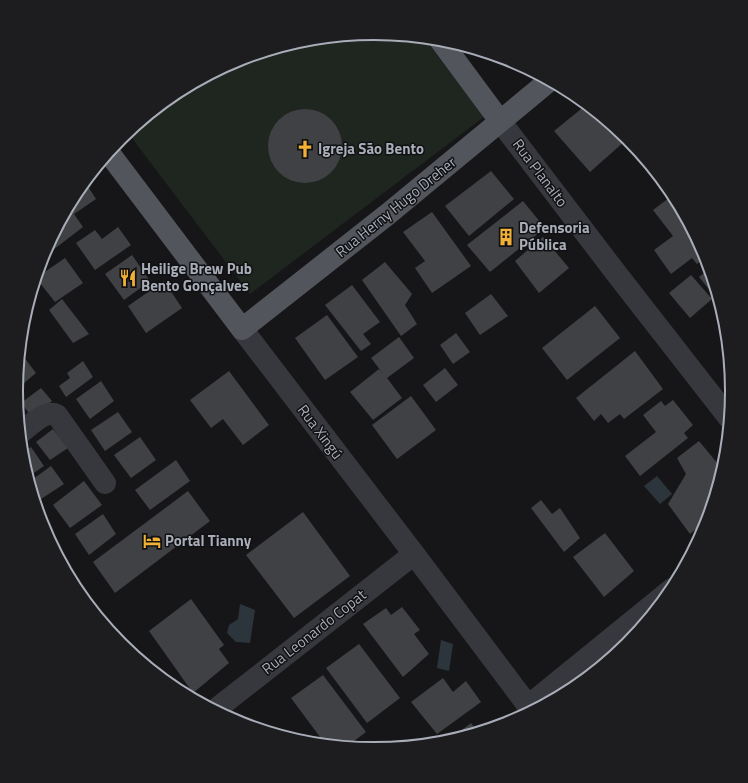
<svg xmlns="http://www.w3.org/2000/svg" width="748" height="783" viewBox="0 0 748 783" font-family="'Titillium Web',sans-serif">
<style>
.green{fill:#1e261f}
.water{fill:#2c353c}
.building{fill:#404145}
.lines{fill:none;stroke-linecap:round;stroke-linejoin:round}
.minor{stroke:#37383d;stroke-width:22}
.major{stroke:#53555c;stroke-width:22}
.labels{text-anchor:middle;stroke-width:3;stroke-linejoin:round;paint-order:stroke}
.poi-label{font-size:15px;font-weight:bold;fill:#a8adb8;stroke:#111113;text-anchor:start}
.street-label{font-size:15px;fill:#a8adb8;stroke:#111113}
.rim{fill:none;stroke:#a8adb8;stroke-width:2}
</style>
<rect width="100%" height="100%" fill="#161618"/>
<path class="green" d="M374,34L424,38L484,117L250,294L128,133L175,94L237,61L304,40Z"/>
<g class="water">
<path d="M657,476L672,494L660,504L644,486Z"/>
<path d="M240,604L255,610L250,643L236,642L227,633L229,625L238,619Z"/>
<path d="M441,640L453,644L449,671L437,668Z"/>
</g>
<g class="building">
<path d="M586,105L619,131L625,141L590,172L554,131Z"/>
<circle cx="305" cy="146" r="37"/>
<path d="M491,171L514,199L469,236L445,206Z"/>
<path d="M85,182L96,199L74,214L83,227L53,250L49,244L76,192Z"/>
<path d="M673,195L706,257L697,264L692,258L671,274L654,250L673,236L653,210Z"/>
<path d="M523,201L545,228L490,272L467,245Z"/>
<path d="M432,212L471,266L432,293L415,268L425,261L403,232Z"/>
<path d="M118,227L131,245L95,270L76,243L95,230L102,239Z"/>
<path d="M543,237L569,268L539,293L515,261Z"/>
<path d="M132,255L150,281L124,300L105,274Z"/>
<path d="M65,258L83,283L55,302L36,278Z"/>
<path d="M385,262L412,294L405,305L417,324L401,336L362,280Z"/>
<path d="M709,269L719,302L699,277Z"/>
<path d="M691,275L712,299L690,318L669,293Z"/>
<path d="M164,281L182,308L146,333L128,306Z"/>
<path d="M352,285L380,322L363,334L371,344L361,351L325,305Z"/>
<path d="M491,294L508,316L480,335L465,313Z"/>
<path d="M62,299L89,334L73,343L49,310Z"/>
<path d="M595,306L620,338L567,380L542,348Z"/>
<path d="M327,315L358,357L325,380L295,338Z"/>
<path d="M456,333L470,352L453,364L440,345Z"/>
<path d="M399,337L414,358L387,378L402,398L373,420L350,392L379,369L384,375L371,358Z"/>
<path d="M635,351L663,389L624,419L620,414L608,423L601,414L594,421L576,398Z"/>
<path d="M20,352L36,373L18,388L17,386Z"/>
<path d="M83,361L93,377L66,397L59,386L70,378L67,373Z"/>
<path d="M445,368L458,385L436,402L423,385Z"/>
<path d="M229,371L269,425L243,445L223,419L211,428L190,400Z"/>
<path d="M101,381L114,401L90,419L76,399Z"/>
<path d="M41,388L52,401L32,417L21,403Z"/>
<path d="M411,396L436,430L397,459L372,425Z"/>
<path d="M673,400L693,425L684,433L688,438L640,476L625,456L656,432L643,415L661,401L665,406Z"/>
<path d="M118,412L132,432L105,451L91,430Z"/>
<path d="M53,429L68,448L50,460L36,442Z"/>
<path d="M140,437L156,460L131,478L114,455Z"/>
<path d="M699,441L723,470L707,520L690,534L668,504L686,474L677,458Z"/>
<path d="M31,447L44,466L28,477L23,461L22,453Z"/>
<path d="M176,460L190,481L150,510L135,490Z"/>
<path d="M51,466L64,484L41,499L29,482Z"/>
<path d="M84,481L102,505L70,528L53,505Z"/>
<path d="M188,491L210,521L115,593L93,562Z"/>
<path d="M541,500L552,514L560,508L580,538L564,552L531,508Z"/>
<path d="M303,512L350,576L294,618L246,555Z"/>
<path d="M103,514L116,534L89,555L75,534Z"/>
<path d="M605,533L634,571L604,597L573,557Z"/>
<path d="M191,599L224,645L219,649L229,663L193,693L149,631Z"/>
<path d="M402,607L420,630L414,634L429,654L403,677L363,624L386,608L391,615Z"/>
<path d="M359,644L400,698L367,723L326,668Z"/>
<path d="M323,675L366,732L346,747L326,745L291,698Z"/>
<path d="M443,678L453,692L466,681L481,702L437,734L411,702Z"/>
<path d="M471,723L478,732L446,742Z"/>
</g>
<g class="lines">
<g class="minor">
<path d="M500,121L616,273L729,418"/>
<path d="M242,329L414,554L532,711"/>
<path d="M20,433C30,426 45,409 57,415L105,483"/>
<path d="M528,706L672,589"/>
<path d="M215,710L414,554"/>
</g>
<g class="major">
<path d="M440,40L500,121"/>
<path d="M109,153L242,329L388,214L549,81"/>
</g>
</g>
<defs>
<g id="church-bare" transform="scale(1.38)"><path d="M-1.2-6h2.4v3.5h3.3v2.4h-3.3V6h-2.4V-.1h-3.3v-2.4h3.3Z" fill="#f2b134" stroke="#111113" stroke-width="2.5" paint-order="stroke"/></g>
<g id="building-bare" transform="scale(1.38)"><path d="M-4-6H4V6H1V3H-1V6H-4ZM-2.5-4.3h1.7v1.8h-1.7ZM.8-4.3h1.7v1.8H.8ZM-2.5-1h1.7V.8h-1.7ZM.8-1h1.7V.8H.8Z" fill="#f2b134" stroke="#111113" stroke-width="2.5" paint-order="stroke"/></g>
<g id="restaurant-bare" transform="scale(1.38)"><path d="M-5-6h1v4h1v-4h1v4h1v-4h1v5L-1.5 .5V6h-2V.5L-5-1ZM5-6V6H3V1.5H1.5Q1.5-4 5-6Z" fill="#f2b134" stroke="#111113" stroke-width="2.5" paint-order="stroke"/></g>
<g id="hotel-bare" transform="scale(1.38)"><path d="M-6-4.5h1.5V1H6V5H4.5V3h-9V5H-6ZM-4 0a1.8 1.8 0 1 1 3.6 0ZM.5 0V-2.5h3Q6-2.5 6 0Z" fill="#f2b134" stroke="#111113" stroke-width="2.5" paint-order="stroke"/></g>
</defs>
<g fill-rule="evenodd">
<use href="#church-bare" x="305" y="149"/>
<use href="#building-bare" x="506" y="237"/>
<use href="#restaurant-bare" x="128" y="278"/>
<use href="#hotel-bare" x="152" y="541"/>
</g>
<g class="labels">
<g class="poi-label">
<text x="318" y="154">Igreja São Bento</text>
<text x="519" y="233">Defensoria<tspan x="519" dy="17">Pública</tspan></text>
<text x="141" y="274">Heilige Brew Pub<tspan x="141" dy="17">Bento Gonçalves</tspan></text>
<text x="165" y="546">Portal Tianny</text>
</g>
<g class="street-label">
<text transform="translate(540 173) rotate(53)" y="5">Rua Planalto</text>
<text transform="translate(396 207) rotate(-39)" y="5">Rua Herny Hugo Dreher</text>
<text transform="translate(320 432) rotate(53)" y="5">Rua Xingú</text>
<text transform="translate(314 632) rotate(-38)" y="5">Rua Leonardo Copat</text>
</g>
</g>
<path d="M0 0H748V783H0ZM23 391a351 351 0 1 1 702 0a351 351 0 1 1-702 0Z" fill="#1d1d20" fill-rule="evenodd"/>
<path class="rim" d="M23 391a351 351 0 1 1 702 0a351 351 0 1 1-702 0Z"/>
</svg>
